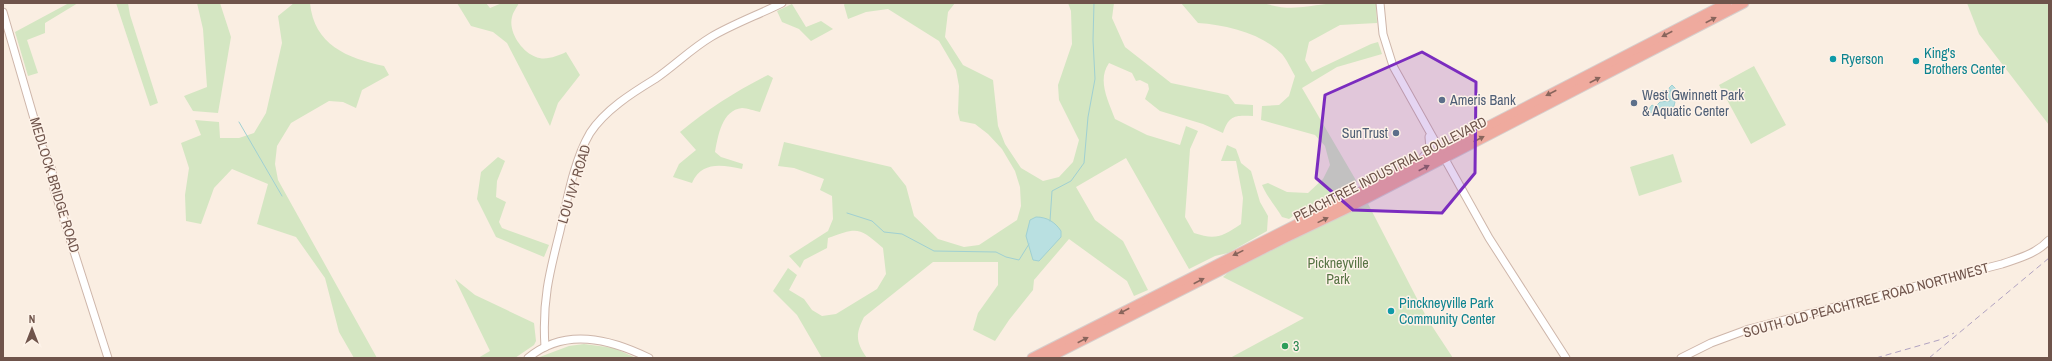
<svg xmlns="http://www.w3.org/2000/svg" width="2052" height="361" viewBox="0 0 2052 361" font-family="'Archivo Narrow',sans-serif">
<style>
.green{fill:#d4e6c2}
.water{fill:#b9e0e1;stroke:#a0d0d2}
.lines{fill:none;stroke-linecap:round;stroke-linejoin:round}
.stream{stroke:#a0d0d2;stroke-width:1}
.secondary-casing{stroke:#ceb6aa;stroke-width:9}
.highway-casing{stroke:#d7cfcd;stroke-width:11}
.secondary{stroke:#fff;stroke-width:7}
.highway{stroke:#efaa9e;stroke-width:9}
.rail{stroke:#b0a2c1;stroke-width:1;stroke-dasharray:6 4;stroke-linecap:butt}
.oneway{fill:#89655c}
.marked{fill:#7b2cbf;fill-opacity:0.2;stroke:#7b2cbf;stroke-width:3;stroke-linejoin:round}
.culture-dot{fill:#0f9aa8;stroke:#fdf2e8;stroke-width:1.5}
.service-dot{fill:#5c6f8a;stroke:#fdf2e8;stroke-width:1.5}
.leisure-dot{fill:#2e9e5b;stroke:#fdf2e8;stroke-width:1.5}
.labels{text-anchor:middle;stroke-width:3;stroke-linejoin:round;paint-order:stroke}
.culture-label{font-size:14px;fill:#0d838f;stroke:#fdf2e8;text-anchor:start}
.service-label{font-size:14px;fill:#4e5e75;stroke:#fdf2e8;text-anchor:start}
.street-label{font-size:14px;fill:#6f544b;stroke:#fdf2e8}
.park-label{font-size:14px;fill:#577444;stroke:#fdf2e8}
.leisure-label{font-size:14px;fill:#27864d;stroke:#fdf2e8;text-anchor:start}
</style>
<rect width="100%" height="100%" fill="#faeee2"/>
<g class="green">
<path d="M69,3H78L45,23V33L27,40L38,73L28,76L15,32Z"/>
<path d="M116,3H128L130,15L158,103L150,106Z"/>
<path d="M197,3H220L231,37L218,113L193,111L184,96L207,87L203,29Z"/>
<path d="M294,3H310C314,45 347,58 384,66L389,75L362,90L356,108L343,102L329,101L291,123L277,146L275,164L278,180L377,358H354L339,332L325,278L296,237L257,224L268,184L232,169L214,188L201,224L186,221L185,195L189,168L181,143L201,135L195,120L219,122L220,138H239L254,133L266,113L282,43L278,16Z"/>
<path d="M457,3H486L490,8L502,3H519C517,7 513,12 512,17C508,32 522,52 536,57C545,61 558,56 566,52L580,75L558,103L550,126L507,43L493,32L471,26Z"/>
<path d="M845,3H955L948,12L945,37L963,65L993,80L998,126L1005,144L1021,168L1043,181L1059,177L1073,162L1079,140L1059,100L1058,85L1072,44L1071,11L1068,3H1114L1112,18L1125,47L1171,83L1228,95L1235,104L1253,105V116C1235,115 1229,115 1223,133L1203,124L1160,111L1145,99L1149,89L1148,84L1140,80L1136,81L1132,73L1109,63C1097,80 1108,100 1115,119L1147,135L1180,145L1186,126L1198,131L1190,149L1185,217L1194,233C1215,240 1222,237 1241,224L1243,198L1236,161H1221L1227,145L1236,149L1241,163L1251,171L1260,202L1268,216L1267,231L1228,253L1215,256L1189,269L1126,158L1076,187L1095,220L1123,241L1148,290L1134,296L1127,281L1069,239L1034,280L1033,290L1009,320L995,341L973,330L978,313L998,285V262H933L864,317C855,335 856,342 867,358H822L797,315L773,291L788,268L797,275L789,290L804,299L812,310L822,316L836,314L877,289L886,274L883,248C859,227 858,227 828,238L827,248L804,260L800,268L789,256L828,231L833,219L832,196L820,190L824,179L794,168L778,166L784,142L891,167L906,186L914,216L938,239L964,247L979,245L1017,220L1021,206L1020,187L1015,171L1002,149L988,134L975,124L960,121L958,113L959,86L956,70L939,41L888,9L866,12L848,19L844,5Z"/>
<path d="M1181,3H1263C1290,11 1300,7 1326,4C1342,2 1359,3 1376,3L1377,23L1340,25L1309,42L1305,60L1312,72L1371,44L1378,42L1382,54L1337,67L1302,88L1357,182L1298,212L1289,219L1282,217C1275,205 1267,197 1262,185L1268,183L1287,192L1308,193L1323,179L1330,165L1325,146L1315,135L1261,120L1262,106L1279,105L1289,96L1295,76C1291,69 1287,60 1282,54C1261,33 1227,25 1198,23Z"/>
<path d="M1967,3H2049V125L1979,34Z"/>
<path d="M792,4L806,27L821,21L833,29L811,41L799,29L782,22L777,11Z"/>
<path d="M1754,66L1786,125L1751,144L1719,85Z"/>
<path d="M768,75L773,78L760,112C755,111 747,108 742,108C722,110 718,136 715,152L721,157L743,164L742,169C722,165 702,161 692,183L673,177L679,164L696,150L680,132C708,109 736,91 768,75Z"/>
<path d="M1673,154L1682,182L1639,196L1630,167Z"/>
<path d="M498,157L505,161L497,181L496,197L506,202L499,222L502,228L549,245L544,257L496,237L477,199L481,172Z"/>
<path d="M1363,194L1428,320L1453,358H1230L1304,318L1223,277L1259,245Z"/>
<path d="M455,279L475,295L534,323L536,341L534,345L515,358H478L490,351Z"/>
<path d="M584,344L614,348L636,358H537L569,346Z"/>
</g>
<g class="water">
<path d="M1672,85L1676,89L1672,91L1678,94L1676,97L1671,96L1675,102L1674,106L1668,109L1667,112L1651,113L1649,109L1652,105L1655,107L1660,102L1670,101V99L1663,98L1660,93L1662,91H1671L1669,88Z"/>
<path d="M1036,217C1047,217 1055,222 1061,231V237L1039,261L1033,260L1026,236L1030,220Z"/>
</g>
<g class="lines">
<g class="stream">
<path d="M239,122L282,196"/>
<path d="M847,213L872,221L884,232L902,234L934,251L996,252L1006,257L1019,260L1029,244"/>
<path d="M1050,221L1052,191L1071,181L1084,163L1088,117L1095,79L1093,40L1094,3"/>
</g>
<g class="secondary-casing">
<g id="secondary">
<path d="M1380,3L1383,34L1393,66L1489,238L1566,358"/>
<path d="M3,12L42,146L52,170L54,189L108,358"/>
<path d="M1423,157L1430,149L1429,137"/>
<path d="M545,347C542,302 549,274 560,231C567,200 574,160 590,133C605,110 632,93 655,79C674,66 691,49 711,37C733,24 758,15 782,3"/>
<path d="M528,358C565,327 610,339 649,358"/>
<path d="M1681,358L1711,343L1749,329L2002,264C2019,258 2036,254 2049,240"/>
</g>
</g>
<g class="highway-casing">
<g id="highway">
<path d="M1032,358L1376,184L1727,3"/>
<path d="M1048,358L1283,239L1348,208L1744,3"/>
</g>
</g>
<use href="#secondary" class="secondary"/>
<use href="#highway" class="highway"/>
<g class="rail">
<path d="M1876,358L1939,340L1954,333"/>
<path d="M1929,358L2049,258"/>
</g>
</g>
<defs><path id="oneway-solid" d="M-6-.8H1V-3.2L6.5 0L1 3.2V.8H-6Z"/></defs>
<g class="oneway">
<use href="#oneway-solid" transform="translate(1711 20) rotate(-27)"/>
<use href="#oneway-solid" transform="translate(1667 34) rotate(153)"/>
<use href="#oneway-solid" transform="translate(1595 80) rotate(-27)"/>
<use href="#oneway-solid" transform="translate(1551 93) rotate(153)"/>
<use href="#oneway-solid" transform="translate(1479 139) rotate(-27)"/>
<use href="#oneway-solid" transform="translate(1424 168) rotate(-27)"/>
<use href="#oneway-solid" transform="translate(1323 220) rotate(-26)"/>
<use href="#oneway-solid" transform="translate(1238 253) rotate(154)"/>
<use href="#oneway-solid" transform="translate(1199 281) rotate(-27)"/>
<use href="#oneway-solid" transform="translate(1124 311) rotate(152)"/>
<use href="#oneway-solid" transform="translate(1083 340) rotate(-27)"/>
</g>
<path class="marked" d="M1422,52L1476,82L1475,173L1442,213L1353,210L1316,178L1325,95Z"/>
<g class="culture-dot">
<circle cx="1833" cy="59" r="4"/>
<circle cx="1916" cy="61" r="4"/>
<circle cx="1391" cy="311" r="4"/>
</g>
<g class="service-dot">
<circle cx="1442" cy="100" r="4"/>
<circle cx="1634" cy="103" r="4"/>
<circle cx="1396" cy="133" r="4"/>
</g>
<circle class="leisure-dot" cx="1285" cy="346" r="4"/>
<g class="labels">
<g class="culture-label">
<text x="1924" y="58">King's<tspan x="1924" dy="16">Brothers Center</tspan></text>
<text x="1841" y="64">Ryerson</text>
<text x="1399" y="308">Pinckneyville Park<tspan x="1399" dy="16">Community Center</tspan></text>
</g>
<g class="service-label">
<text x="1642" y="100">West Gwinnett Park<tspan x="1642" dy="16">&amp; Aquatic Center</tspan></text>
<text x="1450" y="105">Ameris Bank</text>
<text x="1388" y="138" text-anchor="end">SunTrust</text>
</g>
<g class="street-label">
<text transform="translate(1390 169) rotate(-27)" y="5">PEACHTREE INDUSTRIAL BOULEVARD</text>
<text transform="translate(574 184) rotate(-73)" y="5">LOU IVY ROAD</text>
<text transform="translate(55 185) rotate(73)" y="5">MEDLOCK BRIDGE ROAD</text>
<text transform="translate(1866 300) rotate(-15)" y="5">SOUTH OLD PEACHTREE ROAD NORTHWEST</text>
</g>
<g class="park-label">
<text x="1338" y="268">Pickneyville<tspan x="1338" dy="16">Park</tspan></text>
</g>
<g class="leisure-label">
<text x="1293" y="351">3</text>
</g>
</g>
<rect width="2052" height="361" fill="none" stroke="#6f544b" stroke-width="8"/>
<g transform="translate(32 329)" stroke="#fdf2e8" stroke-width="3" paint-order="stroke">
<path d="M0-3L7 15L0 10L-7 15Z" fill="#6f544b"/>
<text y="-6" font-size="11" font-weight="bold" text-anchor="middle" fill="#6f544b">N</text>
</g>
</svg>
